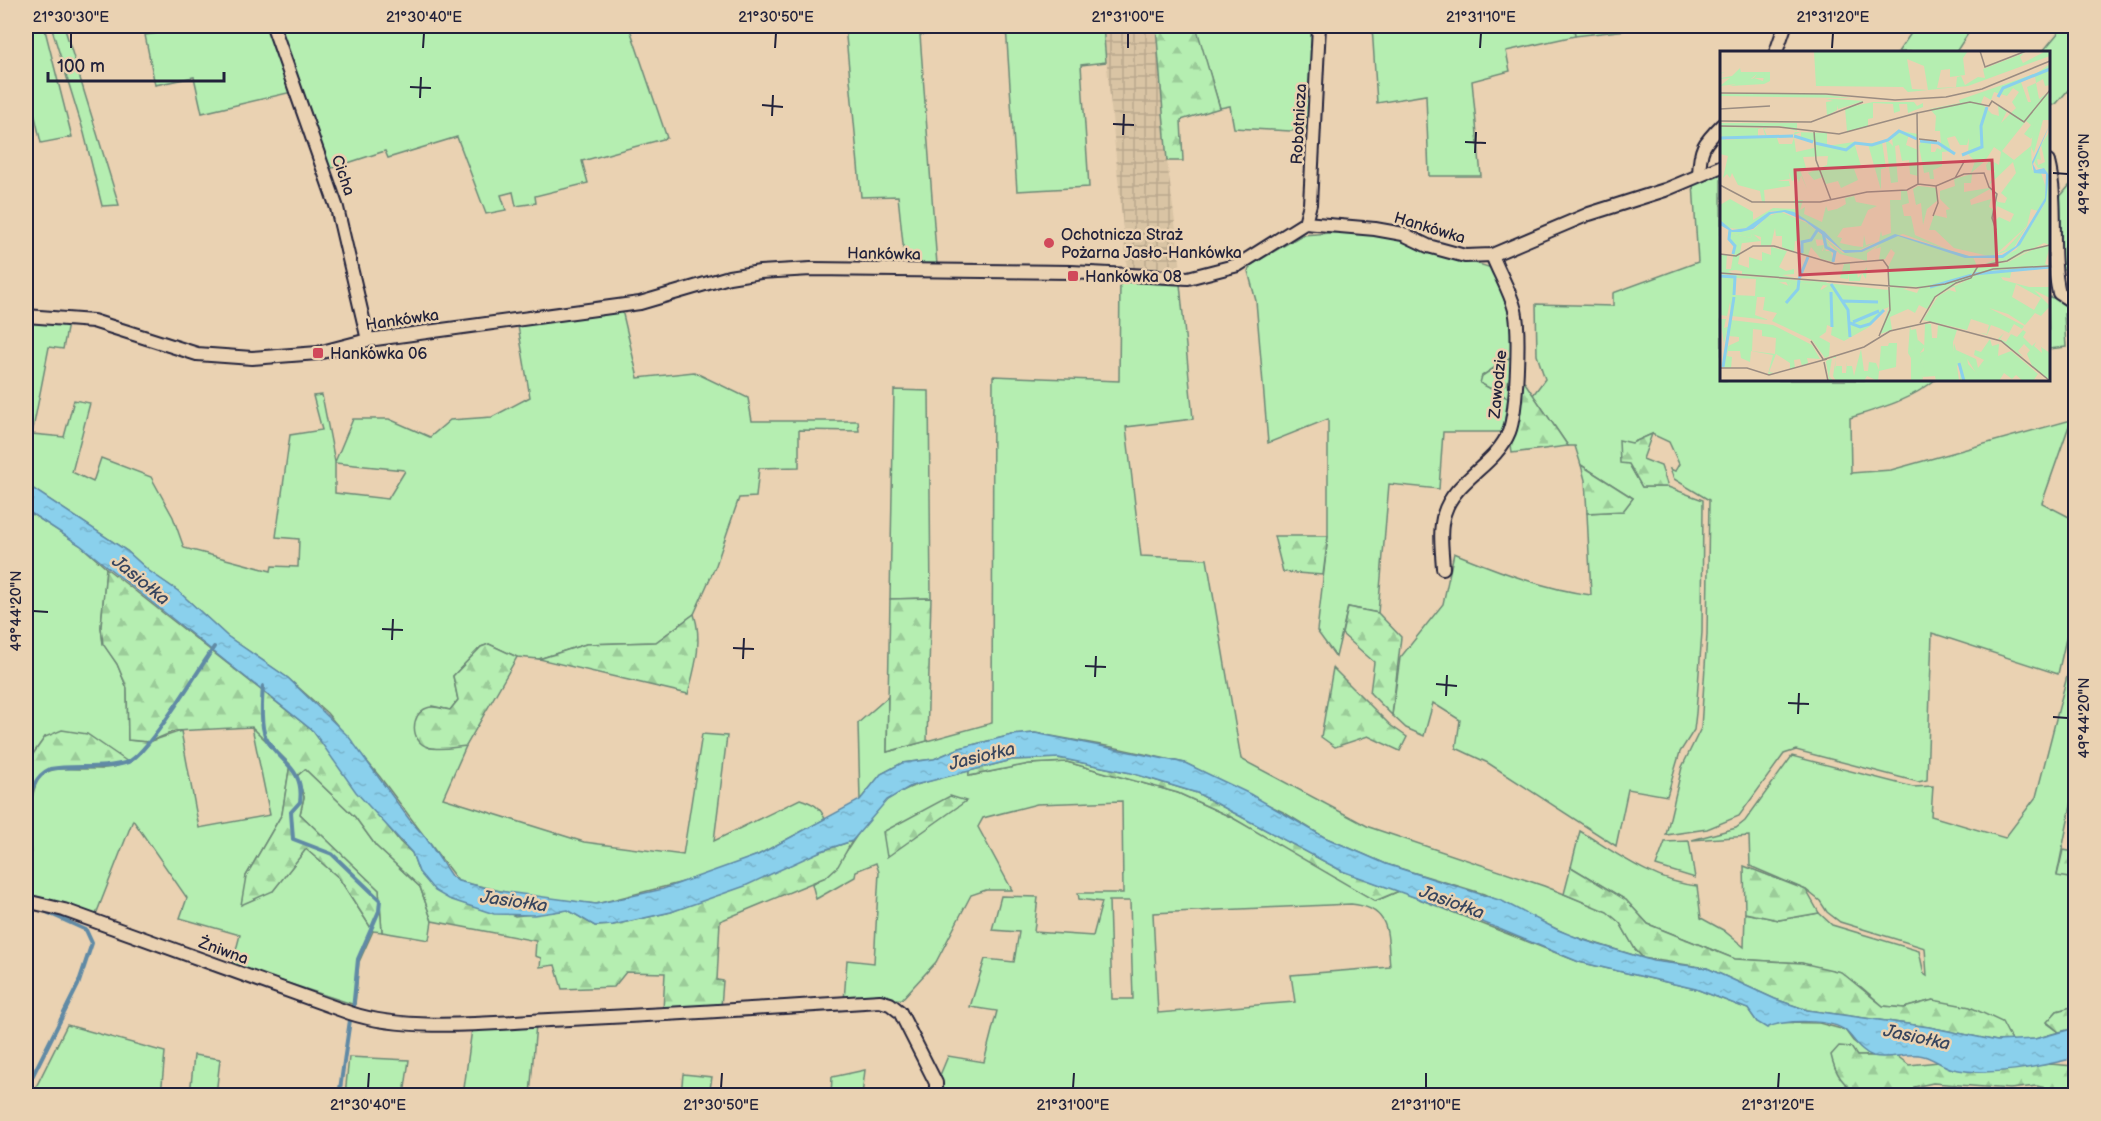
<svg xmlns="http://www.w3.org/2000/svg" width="2101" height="1121" viewBox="0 0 2101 1121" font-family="'Balsamiq Sans',sans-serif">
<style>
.industrial{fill:url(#industrial-grid)}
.green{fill:#b5eeb1;stroke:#6c8876;stroke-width:1.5;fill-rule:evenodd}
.forest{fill:url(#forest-firs);stroke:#6c8876;stroke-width:1.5}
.water{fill:url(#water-ripples);stroke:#608aa5;stroke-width:1.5}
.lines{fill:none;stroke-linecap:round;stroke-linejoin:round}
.stream{stroke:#608aa5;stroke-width:4}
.minor-casing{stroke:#22223b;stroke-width:16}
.minor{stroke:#ead2b2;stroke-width:12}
.ticks{fill:none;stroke:#22223b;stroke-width:2}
.poi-dot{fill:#d1495b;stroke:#ead2b2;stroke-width:2}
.labels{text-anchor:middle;stroke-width:5;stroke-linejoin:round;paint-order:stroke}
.street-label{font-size:16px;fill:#22223b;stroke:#ead2b2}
.poi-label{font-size:16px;fill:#22223b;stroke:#ead2b2;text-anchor:start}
.water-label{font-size:18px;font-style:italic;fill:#37455e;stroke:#ead2b2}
.inset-river{fill:none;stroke:#8ad0ec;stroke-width:3}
.inset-road{fill:none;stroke:#9a8c82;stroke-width:1.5}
.view{fill:#c84759;fill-opacity:0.15;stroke:#c84759;stroke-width:3}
.inset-edge{fill:none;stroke:#22223b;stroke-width:3}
.neatline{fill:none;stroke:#22223b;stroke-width:2}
.ticks-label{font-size:15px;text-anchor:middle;fill:#22223b}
</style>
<defs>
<pattern id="industrial-grid" width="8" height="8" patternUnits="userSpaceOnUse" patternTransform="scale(1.5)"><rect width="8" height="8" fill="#d9c4a4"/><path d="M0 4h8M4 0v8" fill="none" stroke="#baa88e"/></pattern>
<pattern id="forest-firs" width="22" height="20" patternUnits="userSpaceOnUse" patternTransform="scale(1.5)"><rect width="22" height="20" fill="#b5eeb1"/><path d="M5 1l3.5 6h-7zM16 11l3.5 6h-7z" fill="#9bcc99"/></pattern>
<pattern id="water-ripples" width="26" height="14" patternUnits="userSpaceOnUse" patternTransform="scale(1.5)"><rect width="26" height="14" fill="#8ad0ec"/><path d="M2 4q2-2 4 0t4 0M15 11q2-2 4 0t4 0" fill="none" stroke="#77b2cb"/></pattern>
</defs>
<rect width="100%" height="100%" fill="#ead2b2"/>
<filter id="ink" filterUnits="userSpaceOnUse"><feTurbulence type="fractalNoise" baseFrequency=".0167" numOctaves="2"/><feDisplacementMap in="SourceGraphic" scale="12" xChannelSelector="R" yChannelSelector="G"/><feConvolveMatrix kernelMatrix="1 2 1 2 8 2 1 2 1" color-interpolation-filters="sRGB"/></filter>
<g filter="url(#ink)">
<path class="industrial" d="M1103,26H1156L1167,161L1181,269H1127Z"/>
<g class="green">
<path d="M26,26H44L72,137L41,143L31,99L26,100Z"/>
<path d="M51,26H64L119,205L102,206L84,133Z"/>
<path d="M208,26H268L292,92L202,113L194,77L155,85L145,35Z"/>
<path d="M279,26H629L667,138L582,161L588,183L535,196L536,203L516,206L513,192L501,195L506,210L486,214L457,137L388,158L385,151L329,169Z"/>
<path d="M845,26H973V31L920,35L937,265L905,263L898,196L861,197Z"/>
<path d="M1006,26H1103L1106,62L1081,65L1089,187L1017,191Z"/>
<path d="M1217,26H1315L1309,132L1234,128L1230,106L1220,108L1196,29Z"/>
<path d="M1372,26H1574L1575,36L1506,51L1510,71L1472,81L1481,176H1429L1426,95L1377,103Z"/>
<path d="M1916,26H1973L1956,52H1898Z"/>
<path d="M2064,26H2075V82L2056,104L2050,106L2048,52L2043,51Z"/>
<path d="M1721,171L1722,380H1935C1910,400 1881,408 1850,418L1851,473L1891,470L2071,420L2042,503L2075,520V599L2058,674L1932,633L1927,780L1918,782L1796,750L1784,754L1739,816L1707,829L1666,835L1682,767L1701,728L1707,635L1709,500L1674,479L1670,469L1675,471L1679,464L1669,442L1652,434L1632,443L1629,464L1642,487H1668L1703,500L1702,632L1696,713L1694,730L1680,752L1667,796L1628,789L1616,846L1488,763L1456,748L1460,720L1433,703L1424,736L1406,728L1392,715L1400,658L1443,604L1454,553C1498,571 1544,589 1591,595L1587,513L1623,511L1633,498L1581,465L1575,446H1568L1533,395L1545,379L1537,355L1536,304L1613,306V293L1698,262L1693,183Z"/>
<path d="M2075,179V256L2059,274L2058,199Z"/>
<path d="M1344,232L1382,235L1492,268L1510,308L1514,355L1482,376L1481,383L1508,398L1503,432H1443L1439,489L1389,484L1378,613L1348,607L1336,657L1317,631L1328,536V419L1268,443L1256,301L1248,271L1251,265L1302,235Z"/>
<path d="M1120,278L1180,284L1193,419L1126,427L1141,556L1207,559L1241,759L1369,827L1544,886L1607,911L1620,923L1635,949L1643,958L1569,935L1484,894L1386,864L1324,837L1283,812L1185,763L1112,747L1035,733L1012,735L960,748L934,759L902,763L881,774L860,800L858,723L888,697L887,752L992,723L993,376L1119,381Z"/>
<path d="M2048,297L2061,299L2075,310V320L2064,314L2066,347L2049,349Z"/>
<path d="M622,310L638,378L694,372L748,398L752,421H858L859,431L799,430V467L759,468L756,497L739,498L716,565L694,614L656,642L586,644L539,659L517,657L489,644L481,647L453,676L458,700L450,710L432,706L430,748L466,746L443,798L584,842L683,855L702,734L727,736L714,841L800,799C812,803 820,806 825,819L758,855L699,878L596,904L518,895L458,881L380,777L327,713L288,678L227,636L178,591L149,571L127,551L26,484V322L68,324L63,349L49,347L32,434L64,437L74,400L90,403L72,472L93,482L101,458L151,477L173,517L184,548L271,571L272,566L298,567L299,539L276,537L290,435L322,430L313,396L322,395L335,462L353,419H389L430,437L450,420L492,417L530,397L518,326L525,323ZM335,463L404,470L405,471L388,499L335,493Z"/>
<path d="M894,390L929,391L931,598L890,599Z"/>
<path d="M26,510L80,545L106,568L101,627L103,643L117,664L127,688L128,740L149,742L181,731L199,828L270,815L252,727L290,764L282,814L246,876L273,891L306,849L339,878L373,931L359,962L355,1005L232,965L240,935L180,918L187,898L133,820L95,917L52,900L30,895C31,869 21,783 47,771C62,764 87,769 103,769L45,737L26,764Z"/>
<path d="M2075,645V786L2057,875L2075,879L2076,1006L2057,1011L2047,1023L2059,1032L2035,1039L2012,1041L2001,1022L1933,1000L1904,1008L1883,1006L1861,987L1802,963L1735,959L1648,924L1626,900L1571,867L1580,831C1616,853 1654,882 1697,886L1701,918L1723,930L1744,947L1745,913L1779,920L1819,913L1832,925L1919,951L1924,974L1927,976L1925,948L1840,922L1827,912L1820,901L1806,890L1750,866L1749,836L1692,840L1736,828L1745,821L1792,756L1913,787L1933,786L1931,816L2005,838L2036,797Z"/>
<path d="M1067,762L1178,793L1233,818L1381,899L1399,891L1579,962L1696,989L1748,1009L1757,1022L1819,1023L1845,1030L1853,1041L1872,1056H1857L1858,1093L1873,1095H941L938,1080L948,1056L984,1062L997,1011L970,1007L985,959L1014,962L1019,932L992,930L1001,896L1038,897L1034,932L1093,936L1102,902L1079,899L1078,893H1123L1122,801L1037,804L983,818L978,827L1012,890H986L971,895L936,962L902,999L844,1001L847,960L874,963L879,872L876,863L856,871L855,877L816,899L812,884C848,866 856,823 887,800C911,783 941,778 969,771V776L1029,764ZM1109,901H1130L1133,999H1112ZM1351,904C1392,908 1387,934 1390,967L1291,975L1295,1002L1158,1013L1153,913Z"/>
<path d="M305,769L355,817L376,846L420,887L432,921L429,940L382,932L379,890L300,814L304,797L297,776Z"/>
<path d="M1689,841L1695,878L1656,866L1665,842Z"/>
<path d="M536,1024L530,1095L463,1096L472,1029Z"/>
<path d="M67,1025L165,1052L161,1095H32Z"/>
<path d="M194,1055L220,1059L216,1095H190Z"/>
<path d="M349,1057L409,1060L404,1095H345Z"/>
<path d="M865,1070L862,1095H831L832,1077Z"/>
<path d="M683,1074L712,1077L709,1095H681Z"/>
</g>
<g class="forest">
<path d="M1156,26H1196L1220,108L1181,120L1183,161H1167Z"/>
<path d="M1574,26H1663L1575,36Z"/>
<path d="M1514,355L1508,398L1480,383L1482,376Z"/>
<path d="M1519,374L1568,446L1512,453L1510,436Z"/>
<path d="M1652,434L1643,459L1661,466L1668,487H1642L1629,464L1620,463L1619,440L1632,443Z"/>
<path d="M1581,465L1633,498L1623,511L1587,513L1585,480Z"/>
<path d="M1274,536H1328L1323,575L1283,572Z"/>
<path d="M106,568L313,731L400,842L412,853L419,872L515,916L568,910L595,926L613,925L671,912L821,851L852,841L838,866L826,877L720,921L717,980L723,981L721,1007L663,1011L665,973L626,972L614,987L562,989L555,965L540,967L541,958L535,956L536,941L432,921L420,887L376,846L355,817L305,769L297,776L304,797L300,814L379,890L382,932L373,931L339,878L306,849L273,891L241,905L246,876L282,814L290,764L252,727L175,731L149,742L128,740L127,688L117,664L103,644L101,627Z"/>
<path d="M931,598L927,741L887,752L890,599Z"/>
<path d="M1348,607L1378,613L1401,637L1392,715L1370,693L1374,662L1342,634Z"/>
<path d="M694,614C703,642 695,667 688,694L539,659L586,644L656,642Z"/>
<path d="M489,644L517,657L466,746C454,747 439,751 428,747C410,742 410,714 427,708C434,705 443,709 450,710L458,700L453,676L481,647Z"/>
<path d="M1333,668L1390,725L1407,737L1400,751L1368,736L1335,747L1321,737Z"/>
<path d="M62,730L87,734L128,762C106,772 83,768 60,769C19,770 30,832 31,858C32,871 31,883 30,895H26V764L45,737Z"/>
<path d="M1059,758L1131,773L1197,793L1342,871L1399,891L1375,901L1233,818L1178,793L1067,762L1029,764L969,776V771L1012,760Z"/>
<path d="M950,796L966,801L887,857L883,832Z"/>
<path d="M2063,850L2075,852V879L2057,876Z"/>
<path d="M1744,866L1806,890L1819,913L1779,920L1745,913Z"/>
<path d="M1571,867L1626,900L1648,924L1735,959L1802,963L1841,972L1883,1006L1904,1008L1933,1000L1970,1007L2002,1022L2012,1041H1997L1929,1027L1807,1010L1775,999L1707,968L1643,958L1635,949L1620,923L1607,912L1564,894Z"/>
<path d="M2075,1006V1028L2059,1032L2047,1022L2057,1011Z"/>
<path d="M1839,1046L1851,1047L1857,1056H1897L1909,1065L1939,1062L1951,1068L1977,1072L2050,1064L2074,1066L2075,1089L2055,1090L2037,1086L2010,1089L1933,1083L1914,1087L1920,1095C1879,1095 1842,1105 1831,1055Z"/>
</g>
<path class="water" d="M26,484L127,551L149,571L178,591L227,636L288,678L349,737L409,819L426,838L451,876L458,881L499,891L596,904L663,889L758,855L860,800L881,774L902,763L934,759L960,748L1012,735L1035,733L1185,763L1250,794L1324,837L1386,864L1502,901L1558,930L1583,940L1653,961L1707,968L1775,999L1807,1010L1929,1027L1997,1041L2035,1039L2075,1028V1058C2038,1067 1991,1077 1953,1069C1941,1066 1931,1056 1919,1055C1904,1053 1887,1060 1873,1056C1861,1052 1854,1039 1846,1031C1833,1019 1781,1019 1767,1028L1757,1022L1748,1009L1696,989L1579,962L1480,921L1342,871L1197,793L1131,773L1059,758L1012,760L911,786L887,800L852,841L821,851L745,886L671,912L613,925L595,926L568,910L534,915L494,914L449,899L435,891L419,872L412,853L356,792L313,731L80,545L26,510Z"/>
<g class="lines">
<g class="stream">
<path d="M263,686C262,701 260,725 266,738C278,762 305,767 300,802L291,812L293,839L332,854L380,900L379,911L358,959L353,1010"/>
<path d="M29,894C28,862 14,785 50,769C75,765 103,770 128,762C147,755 200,668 214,647"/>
<path d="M26,1089L78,985L92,943L86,930L42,910"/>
<path d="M339,1096L350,1020"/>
</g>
<g class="minor-casing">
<g id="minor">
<path d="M273,26L337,208L368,340"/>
<path d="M1776,52L1785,26"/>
<path d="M2048,162C2059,205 2049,250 2059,293L2076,304"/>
<path d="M1699,175C1700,148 1703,144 1722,125"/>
<path d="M1305,223L1310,204L1319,26"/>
<path d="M26,316L93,321L197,354L252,358L318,353L368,340L640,303L729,277L760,272L811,269L1071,272L1188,278L1238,265L1305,223L1375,229L1403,234L1428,246L1465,256L1492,255L1589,214L1665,190L1722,166"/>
<path d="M1443,568C1442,550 1439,531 1444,514C1454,480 1496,465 1509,432C1517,412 1520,331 1515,310C1510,291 1499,273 1492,255"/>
<path d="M2076,621V632"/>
<path d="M26,901L64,910L350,1013C406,1032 490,1023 549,1020C659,1015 770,1008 880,1001L890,1004L900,1012L936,1083V1096"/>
</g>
</g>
<use href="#minor" class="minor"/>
</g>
</g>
<path class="ticks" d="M71,48V33M423,48L424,33M775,48L776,33M1128,48V33M1480,48L1481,33M1832,48L1833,33M410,87L431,88M420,98L421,77M762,105L783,107M772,116L773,95M1113,124L1134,125M1123,135L1124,114M1465,142L1486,143M1475,153L1476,132M2053,173L2068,174M33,611L48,612M382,629L403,630M392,640L393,619M733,648L754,649M743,659L744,638M1085,666L1106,667M1095,677L1096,656M1436,684L1457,686M1446,696L1447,675M1788,703L1809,704M1798,714L1799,693M2053,717L2068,718M368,1088L369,1073M721,1088L722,1073M1073,1088L1074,1073M1426,1088V1073M1778,1088L1779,1073"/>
<g class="poi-dot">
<circle cx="1049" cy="243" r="6"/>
<rect x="1067" y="270" width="12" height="12" rx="3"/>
<rect x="312" y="347" width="12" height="12" rx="3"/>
</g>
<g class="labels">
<g class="street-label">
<text transform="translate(1298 124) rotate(-87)" y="6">Robotnicza</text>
<text transform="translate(344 175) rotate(71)" y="6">Cicha</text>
<text transform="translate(1430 227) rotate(17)" y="6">Hankówka</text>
<text transform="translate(884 253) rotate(1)" y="6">Hankówka</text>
<text transform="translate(402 319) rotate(-8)" y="6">Hankówka</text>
<text transform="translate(1497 384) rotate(-84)" y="6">Zawodzie</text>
<text transform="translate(224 950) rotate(20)" y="6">Żniwna</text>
</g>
<g class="poi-label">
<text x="1061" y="240">Ochotnicza Straż<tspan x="1061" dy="18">Pożarna Jasło-Hankówka</tspan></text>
<text x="1085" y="282">Hankówka 08</text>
<text x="330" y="359">Hankówka 06</text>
</g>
<g class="water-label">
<text transform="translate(141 580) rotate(39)" y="6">Jasiołka</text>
<text transform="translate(982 756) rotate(-14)" y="6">Jasiołka</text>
<text transform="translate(514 901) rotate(8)" y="6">Jasiołka</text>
<text transform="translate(1452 902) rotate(20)" y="6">Jasiołka</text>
<text transform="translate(1917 1037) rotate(12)" y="6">Jasiołka</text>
</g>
</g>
<g transform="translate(1720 51)">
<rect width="330" height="330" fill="#ead2b2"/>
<path d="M94,0H248L243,7L245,24L230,26V18L221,19L217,37L236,36L237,26L241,25L245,34L258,26L265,27L263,18L304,2L300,6L303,12L326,0H330V5L248,35L188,41L183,36L96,35ZM187,8L204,15L208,39L192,38ZM330,13V34L325,35L323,28L316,32L319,48L330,40V57L311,88L304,83L311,74L306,70L282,100L294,109L311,95L312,119L321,122L325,134V147L318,160L311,158L307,175L273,206L234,197L215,179H209L214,164L227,167L226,159L230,158L220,148V140L235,135L234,128L252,123L251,132H244V141L269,137L278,151L285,152L287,147L281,142L296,122L293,111L269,134L275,120L267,119L266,114L270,109L279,114L281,101L274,96L265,110L251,122L255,110L248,103L249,87L247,94H240L235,85L227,87L231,100L222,101V115L213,119L214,128H210L209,121L204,122L199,95L202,90L211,91V101H215L217,97L221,99V93L220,80H215L216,65L210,58L240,52L239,49L317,22ZM315,25L316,32L307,36L311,51H308L301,31ZM293,37L299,41L292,51L296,57L281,72L287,60L278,54L279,65L272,63L261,52L264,45L271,49L274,41L287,45ZM270,138L277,145L275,159L269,156L271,148L251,154L250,149ZM277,155L294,163L290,171L279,166L274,171ZM0,17V22L5,21L0,23L1,27L12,25L20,17L21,21H45V27H34L37,23L26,32L0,35L10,27L0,28ZM0,43H102L131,47L0,45ZM106,48H115L116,52L115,48L144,50L118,58L117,54V59L107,65L106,51L113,50ZM153,51H194L197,55L203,52V56L188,62L187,53H179L180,60L174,62L173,53L153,52V67L148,68V76L127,80L125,57ZM0,72H77V80L60,75H0ZM0,76L43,77L38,78V85L45,84L43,77L52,76L44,78L47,85L56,84L59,93H72L74,86L76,101L94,97V91L81,87V81L73,84L75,81L107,82V95L134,91L141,115L134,118L138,129L121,137L118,130L106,133L103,126L94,129L88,122L107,114L108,105L83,106L86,117L80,119L87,138L81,124L79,132L78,128L72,130L69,121L70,128L57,130H69L70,135L44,139L45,152L42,151L40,140L18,134L12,122L10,127L7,123L3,127L8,105L0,103V87L7,89L28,87H2ZM180,80L198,83V89L189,83L186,94L198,99V125L190,123L189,109L182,110L179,94L175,95L178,131L171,132L166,91H162L166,117L161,118V139L148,93L167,89L173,95L172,87ZM330,80V194L324,192L290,209L265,213L296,199L324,154L329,124L324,117H318L314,110L319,98L321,109L317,108L318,114L325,111L321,94ZM198,135L216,137L218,149L207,158L203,174L201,152L196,154L193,138ZM181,140H187L189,152L182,154L184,165H191L195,184L233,201L183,183L159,190L161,180L162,185L171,182L170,149H181ZM134,145L136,151L157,155L148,159L141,175L123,177L117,186L122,187L120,192L134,195L143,196L144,184L146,194L156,191L135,201L122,199L105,181L70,160H51L31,176L19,178L9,177L0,169V154L10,148L33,161V169L53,157L75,158L74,149H83L80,159L85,156L84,163L102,171L106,155L108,160L117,158L126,153L125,147ZM61,161L87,172L90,187H95L97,195L104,194L102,186L106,189L102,200H111L113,211L101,208L91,196L88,204L82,203V192L88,191L75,190L74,201L62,196V185H56L55,177L51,194L41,195V186L32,183L31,187L10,182L8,188L9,179H33L48,165ZM178,185L253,206L257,215L251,227L217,244L207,258L199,254L195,262L188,258L170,266L172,279L160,283L169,256L164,258L149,276L124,290L111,284L112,276L107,274L106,281L99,286L110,292L109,305L105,307L92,289L52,270L57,262L43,259L45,246H37L35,264L49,269L11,265L10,251L7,265L0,264V223L79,229L50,228L69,235L71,231L76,236L79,232L97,233L101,239L109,234L80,229L168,239V236L189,237L183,238L197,242L200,236L169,235L168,216L175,202L171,198L165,208L159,209L161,196L155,198L164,188ZM16,227L36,228L35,245L14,244ZM30,189V191H22L18,213L29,217V206L42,210V201L51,204V196L67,200L59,216L66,220L74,218V223L62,224L79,228L22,223V220L15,219L8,220L14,223L0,222V204H7L6,218H11L15,193L23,190ZM330,195L325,213L330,215L253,222L259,215L288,211L318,196ZM130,212V221L137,222L138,227L147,216L146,228L142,222L140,230H129V221L128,228L120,227L124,213ZM292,218L290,227L281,226L283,229L309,236H330V247L314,239L330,255L321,265L315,262L305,274L288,263L269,257L304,275L302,278L294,273L289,282L297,286L303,279L306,281L303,286L312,295L316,291L314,295L322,302L321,296L330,302V329L313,317L307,303L310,299L304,293L298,300L303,306L278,288L284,282L280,288L286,291L291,283L279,277L271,274L267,284L260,282L267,283L269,274L251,268L247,279L203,269L218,245L229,239L236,241L234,234L262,221ZM296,233L321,247L314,259L292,246ZM0,268H6L4,277L10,275L11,269L53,274L92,294L100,308L87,307L88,312L82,315L80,308L74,309L75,317L70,318V312L56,303L49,321L54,322L48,323L53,304L31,300L30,311L21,307L20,300H8L7,305L12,306L11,317H4L8,295L19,290V286L9,285L7,280L4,292ZM33,278L42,279V285L56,287L55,303L32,300ZM205,273H211L212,287H217L218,274L237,279L233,291V301L234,292L236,299L256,308L258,317L264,309L254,304L255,299L261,301L270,288L272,295L279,293L278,305L291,300L318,323L313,330H303L296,324L292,328L284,322L279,330H261L246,306L237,315L239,330H216L215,325L203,326L202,330L201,326L205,325L200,302L204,300ZM190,275L191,279L196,278L199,297L188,302ZM169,292H177L176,316L159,320L158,330L147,325L144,330H116L113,325L116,307H112L109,325L113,330H109L106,310L116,305L115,319L116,315H122V322H126L127,311V315H132L134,325L141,298L144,320H148L149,311L156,312L159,319L161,295H168Z" fill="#b5eeb1" fill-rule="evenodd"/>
<path d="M45,21H50V30L44,33L10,35L34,27L43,30ZM330,57V69H323L314,102L311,96L314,72ZM87,172L123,202L142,201L159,194L147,202V210L120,203L107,190L115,204L108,197L102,203L106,189L90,188ZM307,175L293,198L272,205L285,199ZM10,182L31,187L32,182L41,190L15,193L9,188ZM37,227L106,231L110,235L103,234L100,239L94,233L80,232L76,236L70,232L69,236L66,231L53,232ZM198,289L205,295L200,302L206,325L201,326L202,330H191V307L188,302L198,297ZM247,306L248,313L263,329L240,330L241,307Z" fill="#b5eeb1"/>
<path d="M330,73L313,113L316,119L324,117L329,124L326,150L300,194L283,207H245L178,185L142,201L125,202L85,170L64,161L51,163L33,178L21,181H12L0,174V169L12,179L26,177L49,161L65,159L74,161L105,181L122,199H141L175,183L249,205L282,204L296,195L325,147L326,123L314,122L312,111Z" fill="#8ad0ec"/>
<path class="inset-river" d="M278,46L283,37L330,18M74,85L93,91M0,87L73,85M200,90L218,92L235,103M95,92L126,99L135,92L152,94L168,89L179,80L197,88M242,104L262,96L261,75L267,56M10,179L9,188L15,195L13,203M103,181L106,196L115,201L113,211M82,202V191L91,189L98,178M254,223L330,216M0,225L15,226L14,244M79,228L88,206M111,233L128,259L130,286M210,236L252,224M111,241L112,276M123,250L158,251M66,252L78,238L79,229M133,271L159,260M130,272L140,276L150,273L164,259M239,312L244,330M3,316L14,246"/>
<path class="inset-road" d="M260,0L265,16L306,0M0,42L106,43L175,49L226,46L262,38L330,10M0,58L50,55M197,62L250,51L269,55L272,50L304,71L330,39M0,70L91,71L143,51M0,75L59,76L119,83L197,62L198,133M94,80L96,109L111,149M199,88L217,90M235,127L245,109M0,134L32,151H100L147,141L187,139L198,133L216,135L244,123L264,122L269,136L277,143L272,167L276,179M213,165L218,152L216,135M0,203L16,205L33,195H54L115,213L163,209L168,216L170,259L159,285M0,222L196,237L225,233L273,218L330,215M200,272L215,246L236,232L251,227L258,215L287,210L304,200L330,194M91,290L103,308M102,309L144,296L170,280L210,271L281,290L330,330M104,311L108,330M0,317H27L49,324L107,308"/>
<path class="view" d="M272,109L277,214L80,224L75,119Z"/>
<rect width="330" height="330" class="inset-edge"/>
</g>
<rect width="2101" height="1121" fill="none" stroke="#ead2b2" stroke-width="66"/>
<path d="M48 72v9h176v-9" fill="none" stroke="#22223b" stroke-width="3"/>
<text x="57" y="72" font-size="18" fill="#22223b" stroke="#ead2b2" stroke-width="4.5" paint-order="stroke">100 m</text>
<rect x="33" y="33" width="2035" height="1055" class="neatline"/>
<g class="ticks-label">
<text x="71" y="22">21°30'30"E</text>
<text x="424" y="22">21°30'40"E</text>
<text x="776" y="22">21°30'50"E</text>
<text x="1128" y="22">21°31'00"E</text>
<text x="1481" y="22">21°31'10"E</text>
<text x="1833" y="22">21°31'20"E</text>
<text transform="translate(2084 174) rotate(-90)" y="5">49°44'30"N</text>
<text transform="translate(16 611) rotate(-90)" y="5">49°44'20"N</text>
<text transform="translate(2084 718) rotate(-90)" y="5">49°44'20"N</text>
<text x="368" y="1110">21°30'40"E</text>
<text x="721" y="1110">21°30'50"E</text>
<text x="1073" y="1110">21°31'00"E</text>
<text x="1426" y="1110">21°31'10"E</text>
<text x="1778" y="1110">21°31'20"E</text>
</g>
</svg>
